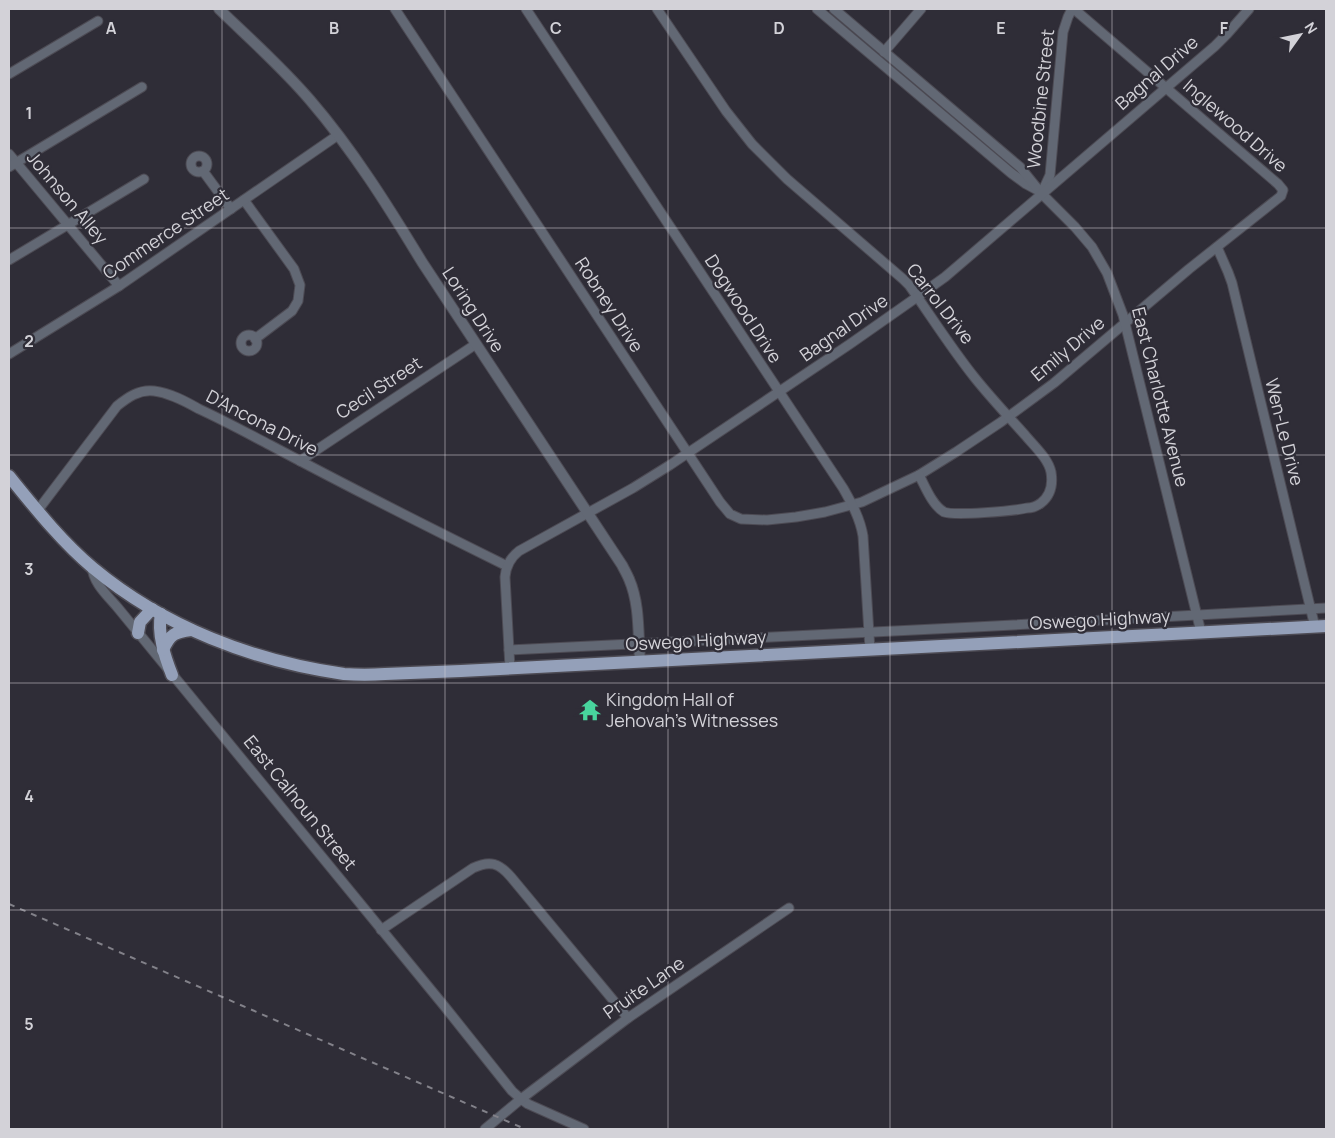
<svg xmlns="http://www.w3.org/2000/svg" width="1335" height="1138" viewBox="0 0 1335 1138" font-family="Manrope,sans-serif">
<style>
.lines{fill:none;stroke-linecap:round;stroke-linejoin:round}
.minor-casing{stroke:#4d4b54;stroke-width:11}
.tertiary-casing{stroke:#4d4b54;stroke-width:12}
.primary-casing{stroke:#4d4b54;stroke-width:15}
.minor{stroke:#626874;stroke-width:9}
.tertiary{stroke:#626874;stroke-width:10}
.primary{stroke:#94a0b9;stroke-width:12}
.rail{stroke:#828189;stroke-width:2;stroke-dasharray:6 6;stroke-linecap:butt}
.grid{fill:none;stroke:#d3d2d8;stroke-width:1;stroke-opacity:0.55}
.labels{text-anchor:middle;stroke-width:4.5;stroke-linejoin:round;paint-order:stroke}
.street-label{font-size:18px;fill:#d3d2d8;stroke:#2f2d37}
.poi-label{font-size:18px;fill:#d3d2d8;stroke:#2f2d37;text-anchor:start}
.grid-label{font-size:16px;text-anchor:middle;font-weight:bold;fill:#d3d2d8;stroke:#2f2d37;stroke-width:4.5;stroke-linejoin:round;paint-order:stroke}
</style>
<rect width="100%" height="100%" fill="#2f2d37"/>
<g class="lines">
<g class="minor-casing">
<g id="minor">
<path d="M395,9L720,502L730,514L741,519L767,520L796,517L825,512L862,502L919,475L956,452L1001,422L1054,383L1189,269L1281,196L1283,190L1278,184L1074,9"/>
<path d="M526,9L843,488C852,504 860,518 863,536L870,650"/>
<path d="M657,9L726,111L752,144L787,179L903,279L909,285C931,316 951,348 975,378C991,398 1008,416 1025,435C1034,446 1048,458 1051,472C1053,484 1051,495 1041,503C1037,506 1032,508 1027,508C1014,511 954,516 944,512C932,505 925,486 919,475"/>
<path d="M817,9L1011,173L1026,184L1039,191"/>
<path d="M834,9L1020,167L1041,193L1075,227L1092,247L1107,273L1123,315L1201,632"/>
<path d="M884,52L921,9"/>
<path d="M9,74L98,21"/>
<path d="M9,154L119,286"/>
<circle cx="199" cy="164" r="8"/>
<path d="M9,167L142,87"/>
<path d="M203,171L231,209"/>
<path d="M1044,188L1050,175L1063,32L1068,17L1072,9"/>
<path d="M244,200L294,269L300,285L298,301L292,311L255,339"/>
<path d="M1217,247L1228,272L1232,283L1315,627"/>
<path d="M9,260L144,179"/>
<circle cx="249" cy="343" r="8"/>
<path d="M9,354L119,286L338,135"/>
<path d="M300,461L476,344"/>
<path d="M38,510L117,406C127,398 139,389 154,391C170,393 185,401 199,409C223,420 247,433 270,445C349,487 428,527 507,566"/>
<path d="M92,567C93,583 108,596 118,608L445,1007L512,1091L521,1099L528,1104L584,1129"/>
<path d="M509,650L975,627L1326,608"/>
<path d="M510,668L505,577C506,566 510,558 519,551L633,488L670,465L850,344L917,297L945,277L1215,46L1227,34L1249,9"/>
<path d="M381,930L473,868C490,860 499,863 511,877L628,1018"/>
<path d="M485,1129L521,1099L628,1018L789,908"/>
</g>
</g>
<g class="tertiary-casing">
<path id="tertiary" d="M219,9C250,39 282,67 310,100C353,150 388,206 422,262L622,565C624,569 627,574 629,579C640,604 638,635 640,661"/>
</g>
<g class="primary-casing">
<g id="primary">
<path d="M9,476C35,508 61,541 93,568C164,627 253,661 344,674C357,675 372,675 385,674C410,673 436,672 461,671L1326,626"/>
<path d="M161,614C157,634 165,657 172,675"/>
<path d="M138,633L140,622L152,609"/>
<path d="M163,650C170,634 175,632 191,630"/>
</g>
</g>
<use href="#minor" class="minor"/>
<use href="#tertiary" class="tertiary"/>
<use href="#primary" class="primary"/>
<path class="rail" d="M9,904L525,1129"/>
</g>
<path class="grid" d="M222,9V1129M445,9V1129M668,9V1129M890,9V1129M1112,9V1129M9,228H1326M9,455H1326M9,683H1326M9,910H1326"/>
<defs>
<g id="temple-bare" transform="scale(1.725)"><path d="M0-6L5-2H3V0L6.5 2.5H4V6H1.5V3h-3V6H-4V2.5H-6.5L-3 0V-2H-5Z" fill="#48d49d" stroke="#2f2d37" stroke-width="2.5" paint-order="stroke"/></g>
</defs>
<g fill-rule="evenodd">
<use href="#temple-bare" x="590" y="710"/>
</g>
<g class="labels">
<g class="street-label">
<text transform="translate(1157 73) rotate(-41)" y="6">Bagnal Drive</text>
<text transform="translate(1041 99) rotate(-84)" y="6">Woodbine Street</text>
<text transform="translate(1235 126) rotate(41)" y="6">Inglewood Drive</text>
<text transform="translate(67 198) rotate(50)" y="6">Johnson Alley</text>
<text transform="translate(166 234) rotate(-34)" y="6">Commerce Street</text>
<text transform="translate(940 304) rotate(52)" y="6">Carrol Drive</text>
<text transform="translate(609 305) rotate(57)" y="6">Robney Drive</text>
<text transform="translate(743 309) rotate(57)" y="6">Dogwood Drive</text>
<text transform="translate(473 310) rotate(57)" y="6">Loring Drive</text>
<text transform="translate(844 328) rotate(-35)" y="6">Bagnal Drive</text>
<text transform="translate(1068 349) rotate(-40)" y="6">Emily Drive</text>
<text transform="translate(379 388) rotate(-33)" y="6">Cecil Street</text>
<text transform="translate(1160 397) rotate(76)" y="6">East Charlotte Avenue</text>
<text transform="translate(262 423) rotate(27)" y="6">D'Ancona Drive</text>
<text transform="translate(1284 432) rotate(76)" y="6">Wen-Le Drive</text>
<text transform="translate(1100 620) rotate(-3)" y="6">Oswego Highway</text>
<text transform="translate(696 641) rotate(-3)" y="6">Oswego Highway</text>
<text transform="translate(300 803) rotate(51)" y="6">East Calhoun Street</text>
<text transform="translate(644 988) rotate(-35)" y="6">Pruite Lane</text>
</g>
<g class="poi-label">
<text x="606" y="706">Kingdom Hall of<tspan x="606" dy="21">Jehovah’s Witnesses</tspan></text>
</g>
</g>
<g class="grid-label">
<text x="111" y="34">A</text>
<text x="334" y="34">B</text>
<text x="556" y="34">C</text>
<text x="779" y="34">D</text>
<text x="1001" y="34">E</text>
<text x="1224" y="34">F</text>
<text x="29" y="119">1</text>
<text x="29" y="347">2</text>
<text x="29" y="575">3</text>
<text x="29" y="802">4</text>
<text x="29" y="1030">5</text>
</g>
<rect width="1335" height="1138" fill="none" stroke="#d3d2d8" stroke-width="20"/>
<g transform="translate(1300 35) rotate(57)" stroke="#2f2d37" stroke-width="4" paint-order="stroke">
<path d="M0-4L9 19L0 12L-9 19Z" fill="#d3d2d8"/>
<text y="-8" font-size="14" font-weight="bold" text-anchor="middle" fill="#d3d2d8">N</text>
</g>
</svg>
